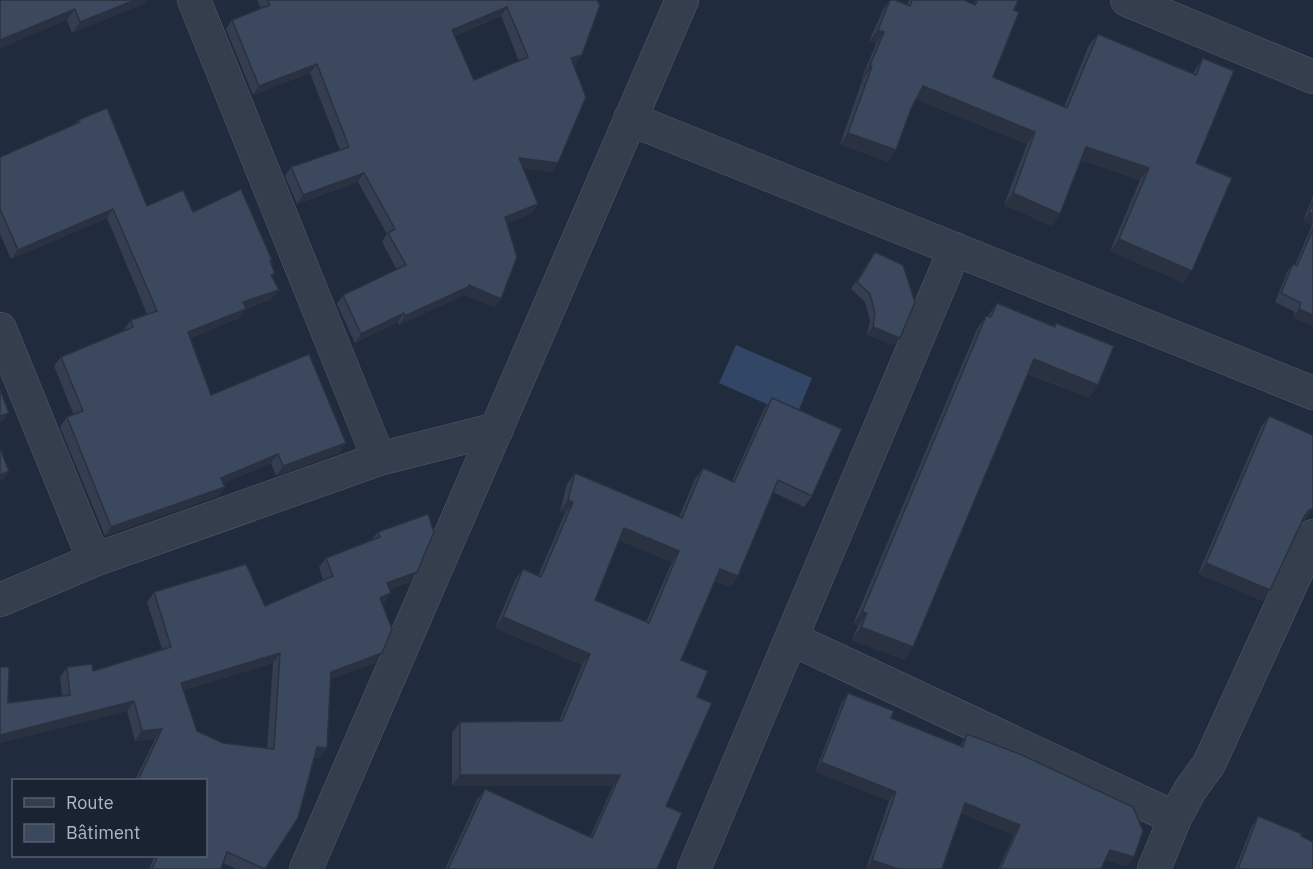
<svg xmlns="http://www.w3.org/2000/svg" width="1313" height="869" viewBox="0 0 1313 869" font-family="'IBM Plex Sans',sans-serif">
<style>
.water{fill:#324666}
.lines{fill:none;stroke-linecap:round;stroke-linejoin:round}
.minor-casing{stroke:#525b6a;stroke-width:34}
.minor{stroke:#343e4d;stroke-width:33}
.wall{fill:#343e50;fill-rule:evenodd}
.shaded-wall{fill:#2a3241}
.building{fill:#3c485d;stroke:#2a3241;stroke-width:1.5;fill-rule:evenodd}
</style>
<rect width="100%" height="100%" fill="#202c3d"/>
<path class="water" d="M736,345L812,378L796,417L719,383Z"/>
<g class="lines">
<g class="minor-casing">
<g id="minor">
<path d="M194,0L379,459"/>
<path d="M1127,0L1313,77"/>
<path d="M630,119L1313,393"/>
<path d="M0,329L94,560"/>
<path d="M0,600L94,560L379,459L497,429"/>
<path d="M792,639L1175,818"/>
<path d="M306,869L682,0"/>
<path d="M694,869L955,249"/>
<path d="M1154,869L1175,818L1190,790L1209,764L1313,536"/>
</g>
</g>
<use href="#minor" class="minor"/>
</g>
<g class="wall">
<path d="M0,0H147L144,4L72,33L67,20L0,48Z"/>
<path d="M257,0H597L582,55L576,64L574,65L558,163L552,172L523,168L538,204L532,213L507,223L495,308L463,294L462,296L399,325L398,322L355,343L337,304L343,295L397,270L382,242L387,234L358,182L297,204L285,176L291,167L340,150L310,73L253,95L226,29L232,20L261,8ZM501,16L519,61L474,80L454,36Z"/>
<path d="M890,0H895L907,5L909,0H964L974,4L976,0H1018L1014,10L993,77L1064,107L1089,45L1098,34L1193,73L1203,58L1196,163L1184,283L1110,251L1140,180L1081,160L1060,214L1052,226L1004,205L1027,144L916,99L888,162L840,144L863,78L862,77L876,44L869,41L883,10Z"/>
<path d="M78,120L147,206L193,212L272,260L271,262L275,273L272,277V299L246,309L239,318L191,338L211,395L339,453L276,476L271,463L224,483L225,487L218,496L105,536L60,427L67,417L74,415L54,366L61,357L125,330L124,329L131,320L147,314L107,218L11,259L0,234V157L75,124Z"/>
<path d="M1313,196V326L1293,317L1295,312L1275,302L1287,272L1293,264L1295,265L1312,225L1303,221Z"/>
<path d="M875,252L894,345L867,335L870,320L865,302L851,289Z"/>
<path d="M997,303L1054,326L1056,323L1098,385L1089,398L1028,374L904,660L852,640L858,626L853,624L977,329L986,316H988Z"/>
<path d="M772,398L812,496L804,507L773,492L738,576L730,587L715,581L681,660L697,697L666,806L657,869H445L477,800L485,789L590,837L613,786H452V733L460,722L559,721L582,665L495,628L515,580L523,569L538,576L565,513L560,511L567,484L575,473L679,517L695,479L703,468L732,481L764,409ZM619,540L672,562L646,622L595,600Z"/>
<path d="M1269,416L1306,519L1302,521L1263,601L1198,574L1261,427Z"/>
<path d="M378,532L410,582L390,589L391,593L384,603L382,604L375,663L331,679L320,758L314,757L265,869H236L223,863L221,869H149L155,855H206V780H135L155,739L135,741L127,711L0,743V667L8,703L62,696L60,677L67,667L93,671L162,649L147,602L154,592L265,606L323,580L319,567L326,558L371,540ZM273,663L267,748L223,743L197,731L184,690Z"/>
<path d="M848,693L891,718L960,746L967,734L1134,857L1127,866L1105,860L1101,869H998L1014,835L961,813L942,869H866L889,801L815,772L842,702Z"/>
<path d="M1258,816L1301,836L1313,869H1235L1252,826Z"/>
</g>
<g class="shaded-wall">
<path d="M135,0H147L144,4L72,33L80,22Z"/>
<path d="M507,7L501,16L445,39L452,30Z"/>
<path d="M75,9L67,20L0,48V40Z"/>
<path d="M878,30L884,32L876,44L869,41Z"/>
<path d="M582,55L576,64L565,67L571,58Z"/>
<path d="M317,64L310,73L253,95L259,86Z"/>
<path d="M870,65L872,66L863,78L862,77Z"/>
<path d="M923,86L1035,132L1027,144L914,98Z"/>
<path d="M848,133L896,150L888,162L840,144Z"/>
<path d="M1086,147L1149,168L1140,180L1077,159Z"/>
<path d="M519,158L558,163L552,172L512,167Z"/>
<path d="M364,173L358,182L297,204L303,195Z"/>
<path d="M1013,193L1060,214L1052,226L1004,205Z"/>
<path d="M538,204L532,213L499,226L505,217Z"/>
<path d="M113,209L107,218L11,259L18,250Z"/>
<path d="M1309,212L1313,214L1312,225L1303,221Z"/>
<path d="M1119,239L1192,271L1184,283L1110,251Z"/>
<path d="M469,285L501,299L495,308L463,294L462,296L399,325L405,316Z"/>
<path d="M279,290L272,299L237,312L243,302Z"/>
<path d="M246,309L239,318L182,342L188,332Z"/>
<path d="M1299,309L1313,315V326L1293,317Z"/>
<path d="M404,313L398,322L355,343L361,334Z"/>
<path d="M873,327L900,338L894,345L867,335Z"/>
<path d="M1034,359L1098,385L1089,398L1025,372Z"/>
<path d="M9,413L3,421L0,423V416Z"/>
<path d="M346,443L339,453L276,476L283,466Z"/>
<path d="M278,454L271,463L214,487L221,478Z"/>
<path d="M9,471L3,480L0,481V475Z"/>
<path d="M225,487L218,496L105,536L111,527Z"/>
<path d="M568,500L573,502L565,513L560,511Z"/>
<path d="M1313,509L1306,519L1302,521L1296,528L1309,510Z"/>
<path d="M624,528L679,551L672,562L617,539Z"/>
<path d="M1206,563L1270,590L1263,601L1198,574Z"/>
<path d="M720,569L738,576L730,587L712,579Z"/>
<path d="M417,572L410,582L380,592L387,583Z"/>
<path d="M391,593L384,603L373,608L380,598Z"/>
<path d="M862,612L867,613L858,626L853,624Z"/>
<path d="M503,617L590,654L582,665L495,628Z"/>
<path d="M861,627L913,647L904,660L852,640Z"/>
<path d="M280,653L273,663L174,693L181,683Z"/>
<path d="M382,653L375,663L324,682L331,672Z"/>
<path d="M134,701L127,711L0,743V735Z"/>
<path d="M162,729L155,739L135,741L142,731Z"/>
<path d="M317,747L327,748L320,758L310,757Z"/>
<path d="M821,762L896,792L889,801L815,772Z"/>
<path d="M460,775H620L613,786H452Z"/>
<path d="M965,803L1020,825L1014,835L958,812Z"/>
<path d="M1110,850L1134,857L1127,866L1103,860Z"/>
<path d="M872,860L898,869H866Z"/>
</g>
<g class="building">
<path d="M0,0H135L80,22L75,9L0,40Z"/>
<path d="M267,0H597L600,5L582,55L571,58L586,97L558,163L519,158L538,204L505,217L517,257L501,299L469,285L468,287L405,316L404,313L361,334L343,295L406,265L388,233L395,229L364,173L303,195L291,167L349,147L317,64L259,86L232,20L270,5ZM507,7L528,57L474,80L452,30Z"/>
<path d="M890,0H895L910,6L912,0H964L975,5L978,0H1018L1014,10L1019,12L993,77L1067,108L1098,34L1196,75L1203,58L1234,71L1196,163L1232,178L1192,271L1119,239L1149,168L1086,147L1060,214L1013,193L1035,132L923,86L911,109L896,150L848,133L872,66L870,65L884,32L878,30Z"/>
<path d="M107,108L147,206L183,190L193,212L241,189L272,260L270,261L275,273L271,275L279,290L243,302L246,309L188,332L211,395L309,354L346,443L283,466L278,454L221,478L225,487L111,527L67,417L83,411L61,357L133,327L131,320L157,311L113,209L18,250L0,209V157L80,122L78,120Z"/>
<path d="M1313,202V214L1309,212Z"/>
<path d="M1313,229V315L1299,309L1301,303L1281,293L1293,264L1297,266Z"/>
<path d="M875,252L903,265L915,302L900,338L873,327L875,313L870,294L857,282Z"/>
<path d="M997,303L1055,327L1056,323L1114,346L1098,385L1034,359L913,647L861,627L867,613L862,612L986,316L991,317Z"/>
<path d="M0,389L9,413L0,416Z"/>
<path d="M772,398L842,429L812,496L778,480L738,576L720,569L681,660L708,671L697,697L712,703L666,806L682,813L657,869H448L485,789L592,838L620,775H460V722L562,721L590,654L503,617L523,569L541,577L573,502L568,500L575,473L682,518L703,468L734,482ZM624,528L679,551L649,623L595,600Z"/>
<path d="M1269,416L1313,435V509L1309,510L1304,517L1270,590L1206,563Z"/>
<path d="M0,448L9,471L0,475Z"/>
<path d="M428,514L434,532L417,572L387,583L391,593L380,598L392,629L382,653L331,672L327,748L317,747L298,818L265,869L227,852L221,869H152L158,855H206V780H138L162,729L142,731L134,701L0,735V667H9L8,703L70,695L67,667L92,664L93,671L171,647L154,592L246,564L265,606L333,576L326,558L380,537L378,532ZM280,653L274,749L223,743L197,731L181,683Z"/>
<path d="M848,693L894,711L891,718L963,747L967,734L1022,755L1133,807L1143,831L1134,857L1110,850L1101,869H1000L1020,825L965,803L942,869H898L872,860L896,792L821,762Z"/>
<path d="M1258,816L1302,834L1301,836L1313,842V869H1238Z"/>
</g>
<rect x="12" y="779" width="195" height="78" fill="#1a2331" stroke="#565f6e" stroke-width="1.5"/>
<rect x="24" y="798" width="30" height="9" fill="#343e4d" stroke="#565f6e" stroke-width="1.5"/>
<text x="66" y="809" font-size="18" fill="#afb8c9">Route</text>
<rect x="24" y="824" width="30" height="18" fill="#3c485d" stroke="#565f6e" stroke-width="1.5"/>
<text x="66" y="839" font-size="18" fill="#afb8c9">Bâtiment</text>
</svg>
